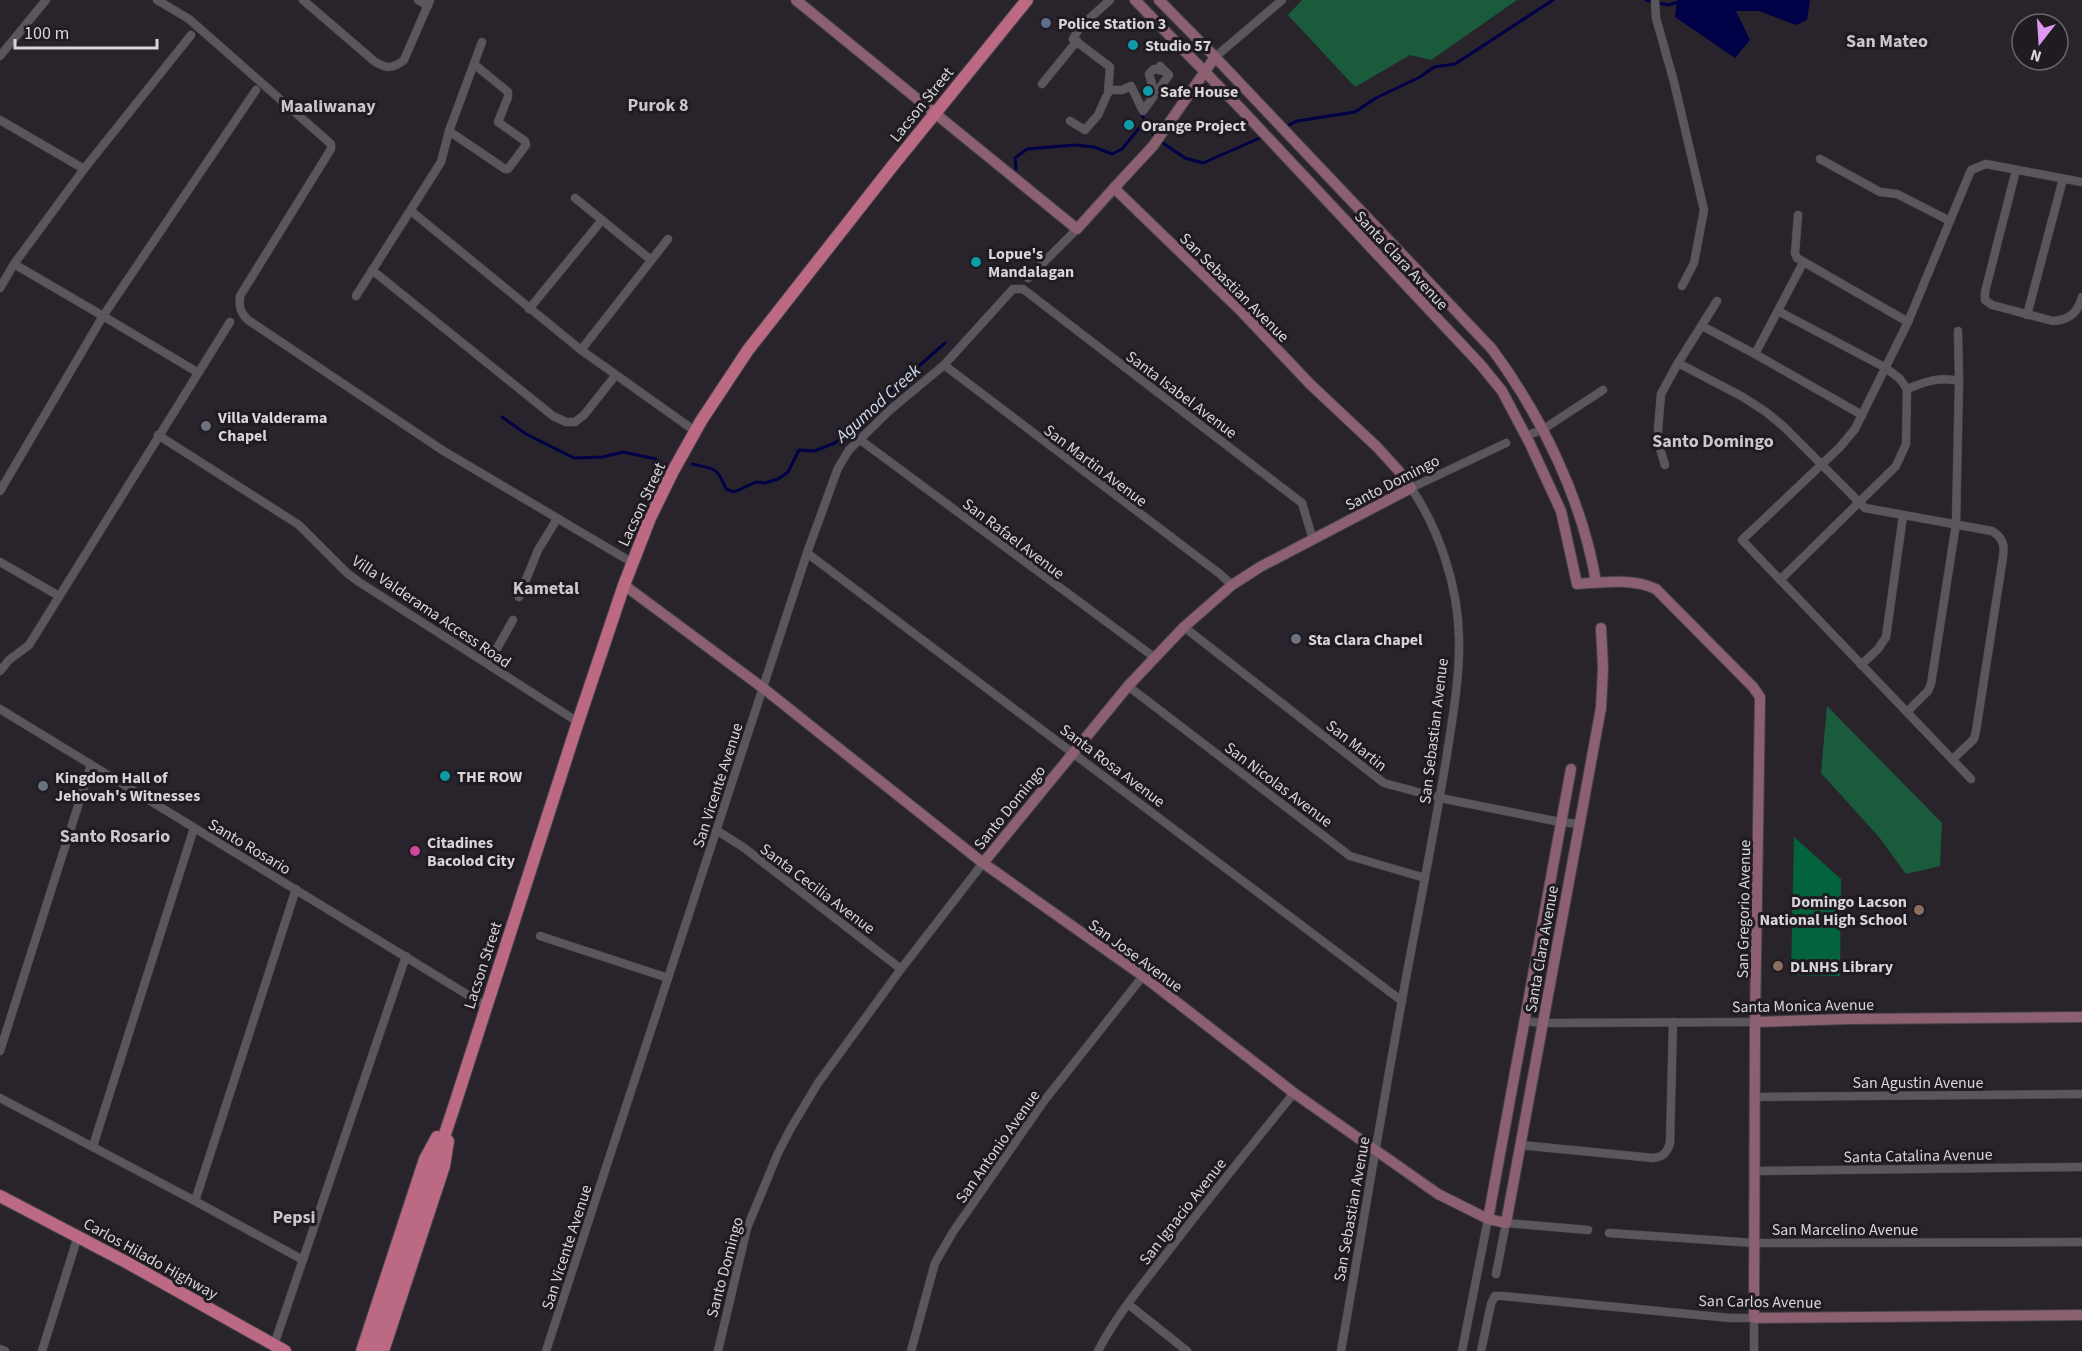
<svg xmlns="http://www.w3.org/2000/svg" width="2082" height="1351" viewBox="0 0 2082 1351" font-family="'Source Sans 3',sans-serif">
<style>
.green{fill:#1a5b3b}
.forest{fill:#03633c}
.water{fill:#000046}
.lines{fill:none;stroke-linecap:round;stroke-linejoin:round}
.stream{stroke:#000046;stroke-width:3}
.street-casing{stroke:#444247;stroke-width:9}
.secondary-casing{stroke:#444247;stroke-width:12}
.primary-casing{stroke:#444247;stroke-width:14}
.street{stroke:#5b565e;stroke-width:8}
.secondary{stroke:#8c6071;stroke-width:10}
.primary{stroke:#bc6a83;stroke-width:12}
.service-dot{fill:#5c6f8a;stroke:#1f1b21;stroke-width:2}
.culture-dot{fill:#0f9aa8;stroke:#1f1b21;stroke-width:2}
.worship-dot{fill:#6b7280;stroke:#1f1b21;stroke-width:2}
.hotel-dot{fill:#d1479c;stroke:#1f1b21;stroke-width:2}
.education-dot{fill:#8d6e63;stroke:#1f1b21;stroke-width:2}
.labels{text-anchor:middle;stroke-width:6;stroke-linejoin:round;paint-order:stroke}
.poi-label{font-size:16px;font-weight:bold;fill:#d7d5d9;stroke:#1f1b21;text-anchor:start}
.street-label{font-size:16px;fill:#d7d5d9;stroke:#1f1b21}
.neighbourhood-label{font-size:18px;font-weight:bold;fill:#cac5ce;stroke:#1f1b21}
.water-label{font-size:18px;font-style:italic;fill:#cdd9ed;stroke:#1f1b21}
</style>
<rect width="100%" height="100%" fill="#29242b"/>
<g class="green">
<path d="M1302,0H1517L1431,60L1410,55L1355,87L1288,15Z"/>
<path d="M1827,706L1942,823L1940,866L1906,874L1879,837L1821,773Z"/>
</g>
<path class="forest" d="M1794,837L1841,879L1840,976L1791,975Z"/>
<path class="water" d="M1677,0H1810L1807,20L1796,25L1759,11H1736L1750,40L1735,58L1675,17Z"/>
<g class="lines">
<g class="stream">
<path d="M1646,0L1668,5L1687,0"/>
<path d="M1140,112L1155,137"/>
<path d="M1285,127L1297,121L1355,112L1376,98L1420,77L1434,67L1455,64L1553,0"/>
<path d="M1160,141L1185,158L1203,163L1262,137"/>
<path d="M1016,169L1015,158L1027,149L1075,145L1094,147L1112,154L1122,149L1144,122"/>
<path d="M502,417L526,434L574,458L603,457L623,452L656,459"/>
<path d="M692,464C715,469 717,467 726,489L734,492L756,482L765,483L778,479L788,472L799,450L814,451L835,443L870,409L945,343"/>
</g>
<g class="street-casing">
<g id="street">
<path d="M157,0L189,19L331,144V149L240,296C239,307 240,312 248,320L442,450L633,563"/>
<path d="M303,0L374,61C386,69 393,69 404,60L430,0"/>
<path d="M418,0L428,6"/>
<path d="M1655,0L1656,18L1674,82L1704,210L1694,263L1682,286"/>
<path d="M191,35L84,169L14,264L103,316L256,90"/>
<path d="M0,56L46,0"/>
<path d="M1215,57L1282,0"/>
<path d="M1042,84L1077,41"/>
<path d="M1110,90H1122L1131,86L1143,111L1169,75L1160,66"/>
<path d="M1108,93L1110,67L1073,39L1080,27L1110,0"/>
<path d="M1155,94L1149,74L1154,69L1164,71"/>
<path d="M0,120L84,169"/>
<path d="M1070,121L1085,130L1098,115L1106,97"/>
<path d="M449,131L505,169H508L526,145L525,141L498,122L508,97V92L474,64"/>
<path d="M1820,159L1880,192L1897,194L1950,221"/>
<path d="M2016,170L1985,292V300L1992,305L2053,321C2070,320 2078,312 2082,297"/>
<path d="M575,198L651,260"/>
<path d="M411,211L581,350L695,431"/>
<path d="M1798,215L1795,253L1797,258L1908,322"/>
<path d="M372,270L553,416L566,422H575L584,415L615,376"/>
<path d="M1028,278L1077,229"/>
<path d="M0,288L14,264"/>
<path d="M356,296L441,162L449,131L482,42"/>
<path d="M529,309L602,220"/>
<path d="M1778,311L1886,368L1900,379L1907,389L1906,444L1896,466L1780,580"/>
<path d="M2027,315L2063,179"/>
<path d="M1702,326L1755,354L1862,415"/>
<path d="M581,350L668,239"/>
<path d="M1755,354L1803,263"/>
<path d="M1678,363L1743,397L1766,412L1783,426L1865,508L1992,531C2009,541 2003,554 2001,570L1976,731L1974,739L1953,759"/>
<path d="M944,365L1220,574L1232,585"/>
<path d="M1907,389C1925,382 1940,376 1959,381"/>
<path d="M158,435L299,525L347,573L359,582L578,722"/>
<path d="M1525,436L1542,430L1603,390"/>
<path d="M859,439L1154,657"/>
<path d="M1665,465L1661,452L1658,430L1661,394L1678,363L1717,301"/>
<path d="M0,491L103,316L197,372"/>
<path d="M807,553L1402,1001"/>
<path d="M0,562L59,596"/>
<path d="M519,597L538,550L557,519"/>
<path d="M1184,627L1384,783L1440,798L1560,822L1579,824"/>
<path d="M488,664L513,620"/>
<path d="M1861,665L1878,649L1886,637L1903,516"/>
<path d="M0,671L9,660L29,645L230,322"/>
<path d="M1128,686L1350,856L1425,878"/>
<path d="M0,709L486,1006"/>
<path d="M1907,712L1928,691L1931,684L1956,524L1959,381L1958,331"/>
<path d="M1971,779L1742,540L1840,447L1855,429L1908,322L1971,170L1986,164L2082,182"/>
<path d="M716,830L743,847L901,969"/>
<path d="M540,936L668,978"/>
<path d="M1524,1021L1543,1023L1755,1022"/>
<path d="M0,1051L91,765"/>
<path d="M1754,1097L2082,1094"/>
<path d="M0,1098L195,1201L296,889"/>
<path d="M1520,1145L1653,1158C1663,1157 1667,1153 1670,1143L1673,1022"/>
<path d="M93,1146L194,828"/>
<path d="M1754,1171L2082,1167"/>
<path d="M195,1201L303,1260"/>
<path d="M1609,1233L1754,1243L2082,1242"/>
<path d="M1496,1274L1506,1223L1588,1230"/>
<path d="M1128,1304L1187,1351"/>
<path d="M274,1345L406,956"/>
<path d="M0,1349L5,1351"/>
<path d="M42,1351L78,1236"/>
<path d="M546,1351L807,553L838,468L849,450L890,410L944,365L1013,289H1023L1302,503L1313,540"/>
<path d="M718,1351L747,1228L778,1153L791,1128L818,1083L901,969L983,863"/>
<path d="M911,1351L935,1263L953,1232L1044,1101L1143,976"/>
<path d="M1098,1351C1116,1316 1142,1285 1166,1254C1208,1199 1251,1146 1294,1093"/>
<path d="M1341,1351C1365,1214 1387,1077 1413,941C1425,878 1437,816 1447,754C1453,715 1460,676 1459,637C1458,586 1439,529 1411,488L1506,443"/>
<path d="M1462,1351L1488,1219"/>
<path d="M1481,1351L1491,1304L1495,1296H1502L1730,1318H1754V1351"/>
</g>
</g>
<g class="secondary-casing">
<g id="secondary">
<path d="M796,0L1077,229L1114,188"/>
<path d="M1135,0L1242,110L1480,364L1502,391L1530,444L1561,511L1577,584C1603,582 1632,578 1656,589L1753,687L1760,697L1755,1022L1754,1318L2082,1315"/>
<path d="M1159,0L1215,57L1492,349C1542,417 1582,499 1596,582"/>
<path d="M624,585L763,688L983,863L1143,976L1294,1093L1438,1194L1488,1219L1506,1223L1601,708L1603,668L1601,628"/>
<path d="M983,863L1128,686L1184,627L1232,585L1260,567L1411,488L1398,470L1377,447L1310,384L1241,311L1114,188L1153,146L1215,57"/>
<path d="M1755,1022L1847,1019L2082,1017"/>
<path d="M1488,1219L1571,769"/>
</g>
</g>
<g class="primary-casing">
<g id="primary">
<path d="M0,1196L126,1262L285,1351"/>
<path d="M362,1351L425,1159L437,1137"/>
<path d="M372,1351L453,1110L578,722L624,585L650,518L673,471L701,421L748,350L894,164L1027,0"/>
<path d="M383,1351L444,1166L448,1141"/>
</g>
</g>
<use href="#street" class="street"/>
<use href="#secondary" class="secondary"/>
<use href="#primary" class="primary"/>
</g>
<circle class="service-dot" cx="1046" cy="23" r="6"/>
<g class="culture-dot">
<circle cx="1133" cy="45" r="6"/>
<circle cx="1148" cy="91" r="6"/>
<circle cx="1129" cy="125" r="6"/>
<circle cx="976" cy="262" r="6"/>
<circle cx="445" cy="776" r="6"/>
</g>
<g class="worship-dot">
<circle cx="206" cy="426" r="6"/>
<circle cx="1296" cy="639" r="6"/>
<circle cx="43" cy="786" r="6"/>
</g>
<circle class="hotel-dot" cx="415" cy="851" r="6"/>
<g class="education-dot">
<circle cx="1919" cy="910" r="6"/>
<circle cx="1778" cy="966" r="6"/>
</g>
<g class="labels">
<g class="poi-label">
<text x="1058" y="29">Police Station 3</text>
<text x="1145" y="51">Studio 57</text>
<text x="1160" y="97">Safe House</text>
<text x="1141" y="131">Orange Project</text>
<text x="988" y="259">Lopue's<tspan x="988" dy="18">Mandalagan</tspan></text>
<text x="218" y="423">Villa Valderama<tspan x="218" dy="18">Chapel</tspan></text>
<text x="1308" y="645">Sta Clara Chapel</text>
<text x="457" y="782">THE ROW</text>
<text x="55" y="783">Kingdom Hall of<tspan x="55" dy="18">Jehovah's Witnesses</tspan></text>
<text x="427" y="848">Citadines<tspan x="427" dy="18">Bacolod City</tspan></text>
<text x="1907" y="907" text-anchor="end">Domingo Lacson<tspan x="1907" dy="18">National High School</tspan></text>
<text x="1790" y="972">DLNHS Library</text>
</g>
<g class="street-label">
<text transform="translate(921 104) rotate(-51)" y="6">Lacson Street</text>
<text transform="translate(1402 260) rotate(47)" y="6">Santa Clara Avenue</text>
<text transform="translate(1235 287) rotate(45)" y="6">San Sebastian Avenue</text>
<text transform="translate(1182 394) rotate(37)" y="6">Santa Isabel Avenue</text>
<text transform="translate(1096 465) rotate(37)" y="6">San Martin Avenue</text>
<text transform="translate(1392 482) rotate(-27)" y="6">Santo Domingo</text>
<text transform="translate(641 504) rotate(-65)" y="6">Lacson Street</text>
<text transform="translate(1014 538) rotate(37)" y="6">San Rafael Avenue</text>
<text transform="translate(432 611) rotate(34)" y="6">Villa Valderama Access Road</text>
<text transform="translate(1433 731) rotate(-83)" y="6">San Sebastian Avenue</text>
<text transform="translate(1357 745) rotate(38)" y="6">San Martin</text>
<text transform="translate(1113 765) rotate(37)" y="6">Santa Rosa Avenue</text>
<text transform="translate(1279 784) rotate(37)" y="6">San Nicolas Avenue</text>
<text transform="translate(717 785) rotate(-72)" y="6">San Vicente Avenue</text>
<text transform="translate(1009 807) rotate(-51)" y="6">Santo Domingo</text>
<text transform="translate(250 846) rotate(31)" y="6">Santo Rosario</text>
<text transform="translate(818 888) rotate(37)" y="6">Santa Cecilia Avenue</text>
<text transform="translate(1743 909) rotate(-89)" y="6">San Gregorio Avenue</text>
<text transform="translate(1541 949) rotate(-80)" y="6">Santa Clara Avenue</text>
<text transform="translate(1136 955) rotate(36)" y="6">San Jose Avenue</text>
<text transform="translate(482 965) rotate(-72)" y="6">Lacson Street</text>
<text transform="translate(1803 1005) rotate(-1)" y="6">Santa Monica Avenue</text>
<text x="1918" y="1088">San Agustin Avenue</text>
<text transform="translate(997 1146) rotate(-55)" y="6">San Antonio Avenue</text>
<text transform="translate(1918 1155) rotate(-1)" y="6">Santa Catalina Avenue</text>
<text transform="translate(1351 1209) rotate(-80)" y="6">San Sebastian Avenue</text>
<text transform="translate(1182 1211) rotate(-52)" y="6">San Ignacio Avenue</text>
<text x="1845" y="1235">San Marcelino Avenue</text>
<text transform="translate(566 1247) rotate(-72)" y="6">San Vicente Avenue</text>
<text transform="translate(151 1258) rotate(29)" y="6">Carlos Hilado Highway</text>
<text transform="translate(724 1267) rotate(-75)" y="6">Santo Domingo</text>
<text transform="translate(1760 1301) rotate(1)" y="6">San Carlos Avenue</text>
</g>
<g class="neighbourhood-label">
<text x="1887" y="47">San Mateo</text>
<text x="658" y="111">Purok 8</text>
<text x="328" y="112">Maaliwanay</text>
<text x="1713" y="447">Santo Domingo</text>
<text x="546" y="594">Kametal</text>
<text x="115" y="842">Santo Rosario</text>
<text x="294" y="1223">Pepsi</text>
</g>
<g class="water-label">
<text transform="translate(878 403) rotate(-42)" y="6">Agumod Creek</text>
</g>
</g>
<g transform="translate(2040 42) rotate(197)"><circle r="28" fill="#1f1b21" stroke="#69656b" stroke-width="1.5"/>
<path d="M0-4.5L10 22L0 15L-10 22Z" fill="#dd99f3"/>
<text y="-9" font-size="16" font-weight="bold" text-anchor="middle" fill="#d7d5d9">N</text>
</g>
<path d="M15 39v9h142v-9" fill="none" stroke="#d7d5d9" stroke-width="3"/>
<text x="24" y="39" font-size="18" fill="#d7d5d9" stroke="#1f1b21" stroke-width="4.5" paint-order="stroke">100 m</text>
</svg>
